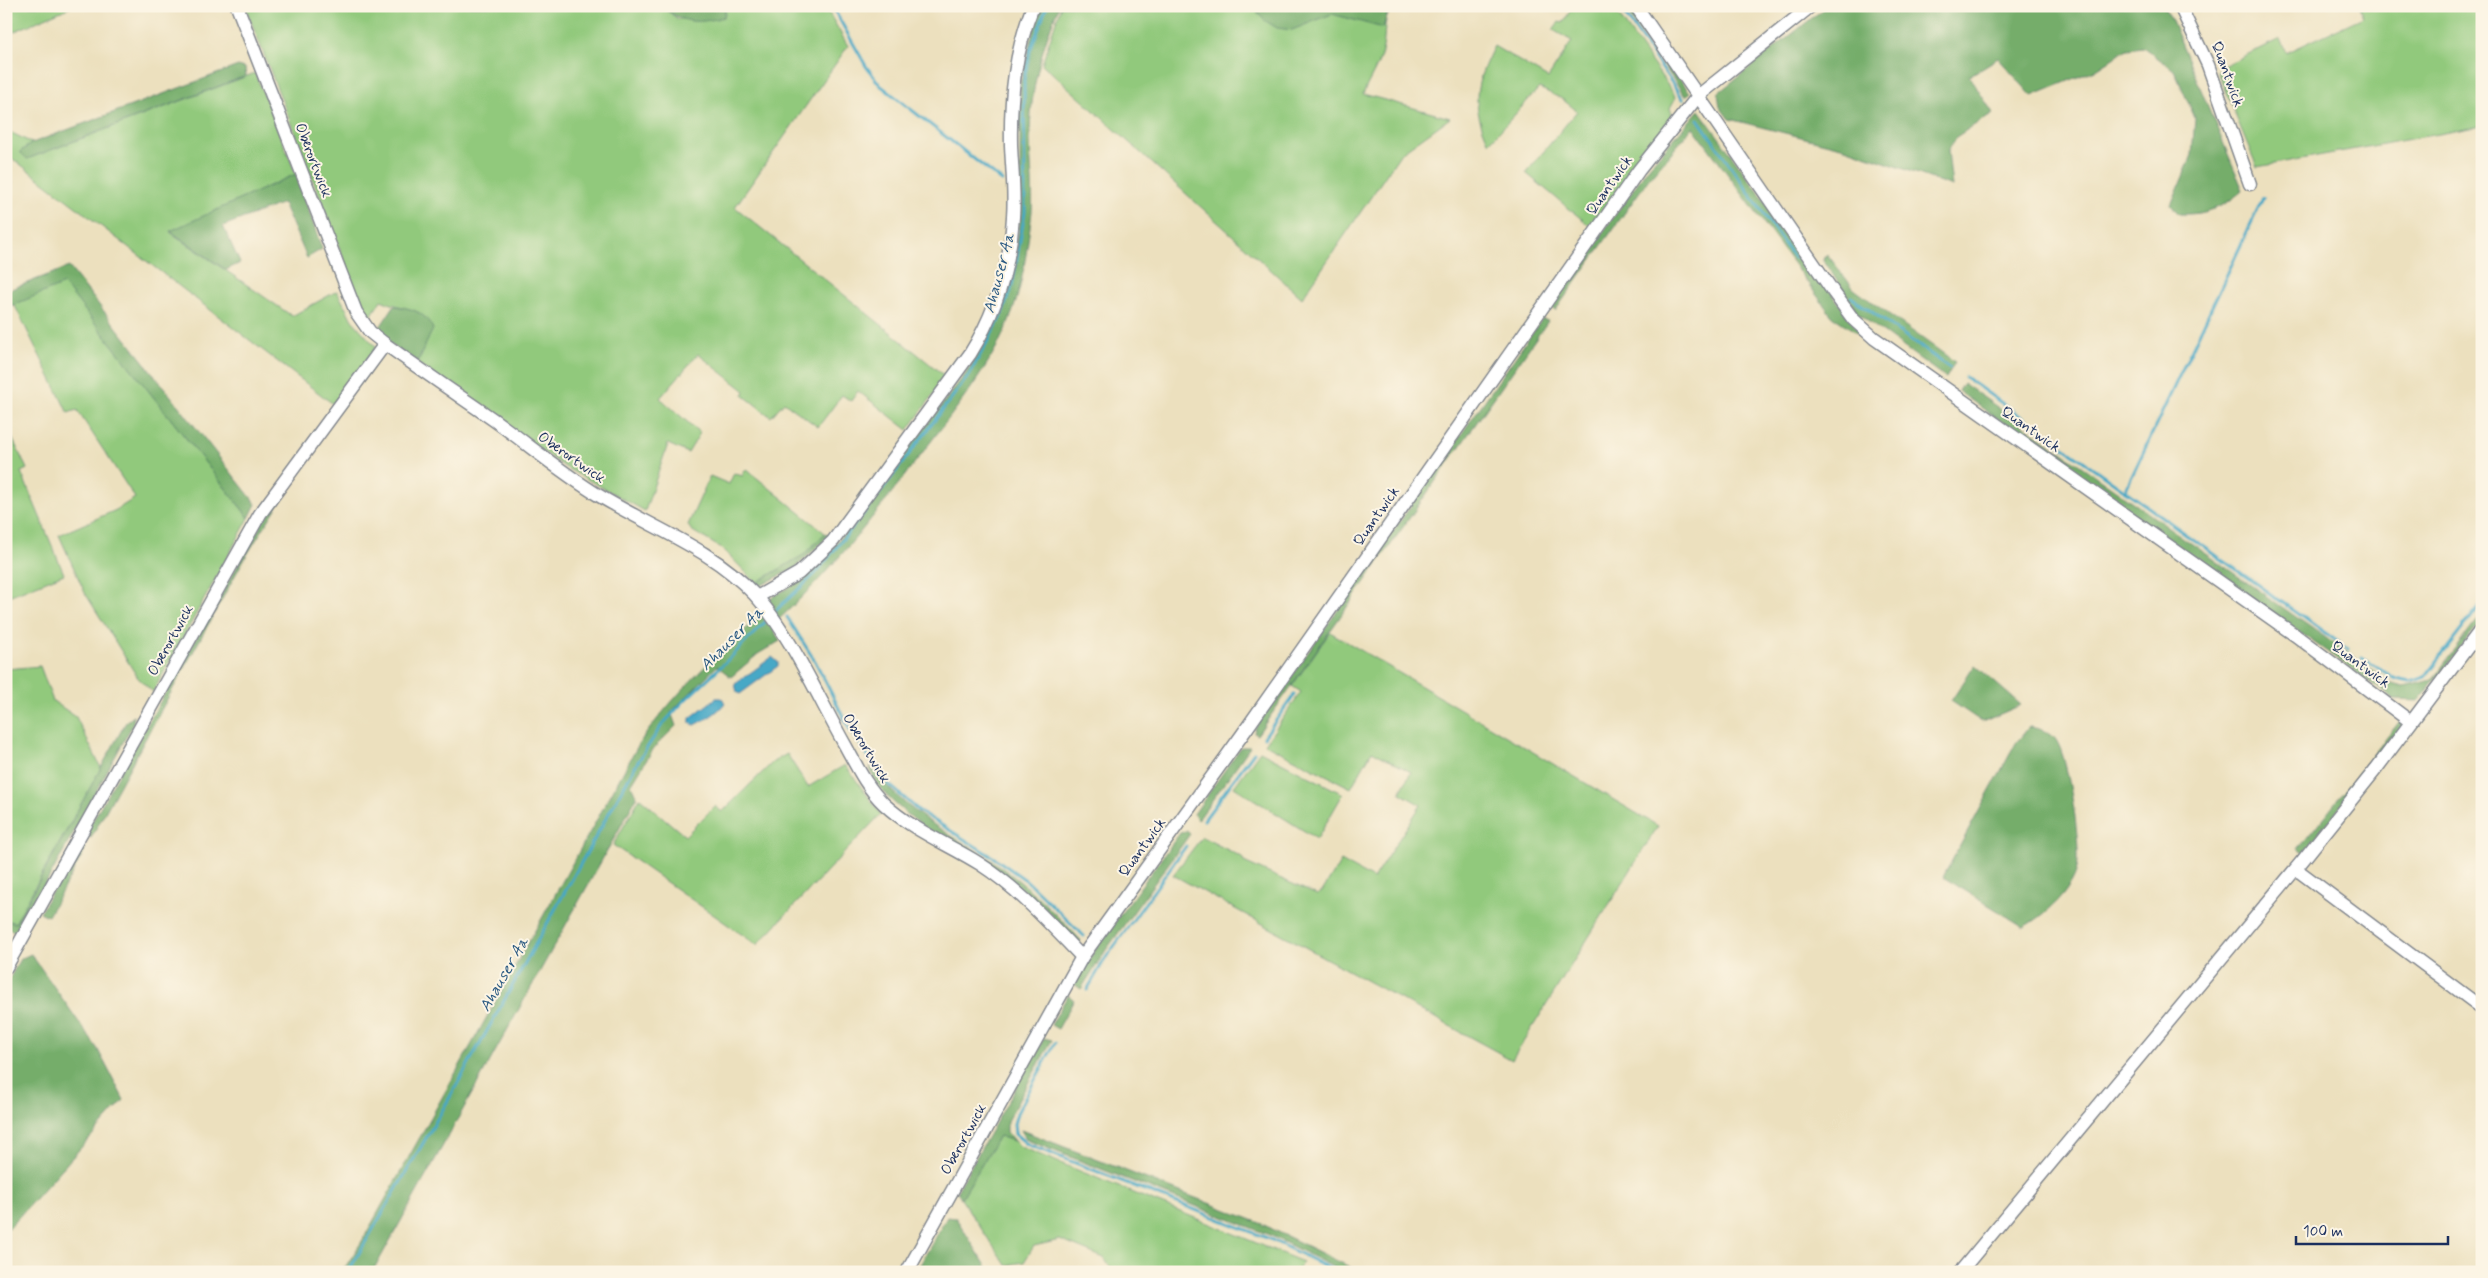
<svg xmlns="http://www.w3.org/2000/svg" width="2488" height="1278" viewBox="0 0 2488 1278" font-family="Mynerve,sans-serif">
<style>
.green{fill:#91c97b;stroke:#567c6c}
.forest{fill:#74ad6b;stroke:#486e64}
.water{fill:#46a8c6;stroke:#306c92}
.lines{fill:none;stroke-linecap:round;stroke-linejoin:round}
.stream{stroke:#46a8c6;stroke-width:3}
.minor-casing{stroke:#84888e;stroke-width:15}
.minor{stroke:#fff;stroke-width:12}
.labels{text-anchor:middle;stroke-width:4;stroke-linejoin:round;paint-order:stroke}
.street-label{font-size:15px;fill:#1b2f5e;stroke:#fcf5e5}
.water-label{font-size:16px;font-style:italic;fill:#2a5982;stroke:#fcf5e5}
</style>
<rect width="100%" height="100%" fill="#fcf5e5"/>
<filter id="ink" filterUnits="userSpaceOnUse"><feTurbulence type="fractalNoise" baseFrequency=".02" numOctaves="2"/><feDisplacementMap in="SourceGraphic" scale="10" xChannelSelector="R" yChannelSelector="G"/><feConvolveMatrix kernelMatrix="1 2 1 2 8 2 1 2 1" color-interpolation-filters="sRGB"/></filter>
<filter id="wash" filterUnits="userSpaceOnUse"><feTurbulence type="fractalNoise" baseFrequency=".0096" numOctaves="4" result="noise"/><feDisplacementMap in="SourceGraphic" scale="20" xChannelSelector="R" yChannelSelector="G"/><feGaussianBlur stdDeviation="1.12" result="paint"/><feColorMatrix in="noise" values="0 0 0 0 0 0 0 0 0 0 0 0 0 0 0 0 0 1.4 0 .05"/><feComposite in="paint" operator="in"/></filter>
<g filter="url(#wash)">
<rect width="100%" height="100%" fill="#ece0be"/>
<g class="green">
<path d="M6,6H73L6,35Z"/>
<path d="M245,6H661L678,19L724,17L726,6H825L848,46L735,207L946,377L908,430L858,391L851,401L842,395L818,427L784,402L771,417L743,395L745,391L698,354L660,398L700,433L688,453L668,444L645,511L565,467L417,363L422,355L420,313C407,307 394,306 381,300L368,321Z"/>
<path d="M1061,6H1394C1382,18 1386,32 1383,47C1381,62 1369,80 1363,94L1450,118L1401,153L1302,298L1042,64Z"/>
<path d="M1573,6H1612L1676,97L1670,108L1673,117L1590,226L1526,173L1577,111L1562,99L1539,88L1489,143C1470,103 1475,84 1494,46L1548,78L1572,41L1553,30L1559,22L1563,23Z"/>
<path d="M2359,6H2482V126L2257,167L2217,71L2225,65L2280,39L2286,53L2363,17Z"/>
<path d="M255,73L296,174L170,232L292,316L337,291L352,320L376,347L333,404L16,161L6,156V130L32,143L20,152L27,159Z"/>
<path d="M64,283L249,518L153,692L138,678L85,593L59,535L116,510L135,498L77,410L68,413L14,304Z"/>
<path d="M6,425L27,469L21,472L64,574L6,597Z"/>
<path d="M746,469L825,533L805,554L756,583L724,550L691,530L688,525L710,476L729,484L734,473L742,476Z"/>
<path d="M1330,632L1658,826L1512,1060L1173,875L1202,837L1242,857L1244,862L1317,895L1322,892L1341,861L1373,879L1421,805L1400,793L1411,772L1372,751L1351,788L1265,744L1301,692L1292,686Z"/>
<path d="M40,666L53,701L76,717L101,768L15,923L6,920V669Z"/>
<path d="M1260,751L1343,794L1317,839L1234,787Z"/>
<path d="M787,754L808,787L845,765L881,814L757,945L613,845L640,798L685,836L715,806L722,812L773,762Z"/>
<path d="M999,1136L1014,1141L1021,1147L1303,1262L1296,1272H1113L1104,1258L1060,1240L1034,1246L1024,1262L1006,1265L961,1199Z"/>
</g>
<g class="forest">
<path d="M661,6H726L724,17C696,24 684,24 661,6Z"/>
<path d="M1042,6H1059C1041,49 1030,91 1030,138C1030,165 1035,193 1031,220C1026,254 1022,292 1008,323C988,371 954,411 923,452C876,513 835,568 778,620L764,602L800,581L824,559L966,373L995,322L1010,282L1015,256L1020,220V84L1034,27Z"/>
<path d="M1252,6H1394L1388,12L1383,28L1332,14L1292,30L1277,28L1264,20Z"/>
<path d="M1623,6H1630L1690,93L1685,96Z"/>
<path d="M1827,6H2163L2171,18L2243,190C2223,208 2206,215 2179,214L2171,205L2192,155L2195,118L2174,70L2143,47L2127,49L2095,70L2032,96L1998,58L1969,76L1993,113L1956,137L1948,151L1952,186L1845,148L1729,119L1720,107L1718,93Z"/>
<path d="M238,66L245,68L246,76L27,159L20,152L32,143Z"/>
<path d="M1699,110L1859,331V334L1832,316L1693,127L1648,180L1555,311L1551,306L1648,168Z"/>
<path d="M296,174L322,249L307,258L283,203L223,226L240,263L226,270L170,231Z"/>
<path d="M1827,254L1854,289L1955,362L1946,378L1858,314L1823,259Z"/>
<path d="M69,267L256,504L249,518L64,284L6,308V291Z"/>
<path d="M394,306C412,308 425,312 433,329L417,363L377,335L378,330Z"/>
<path d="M1542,319L1548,321L1257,735L1254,733L1255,728Z"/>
<path d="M1963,383L2390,683L2404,687L2432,680L2482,613V620L2419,700L2394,699L1958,391Z"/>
<path d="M276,498L280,502L243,561L91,838L85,834Z"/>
<path d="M825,533L829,536L795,568L760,586L756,583L805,554Z"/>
<path d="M764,613L780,641L758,654L731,677L717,666L671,712L676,726L654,748L631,785L637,797L382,1255L372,1272H342L361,1243L640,742C677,690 716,655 764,613Z"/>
<path d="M1975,665L2021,705L1982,722L1951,701Z"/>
<path d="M134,716L133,724L21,929L15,932L6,927V920L16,923L126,722Z"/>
<path d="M2400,721L2404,725L2305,853L2298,849Z"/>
<path d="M2029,727C2038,728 2051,732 2056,740C2068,756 2082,848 2077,868C2072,891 2045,916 2024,927L1943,877L2016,743Z"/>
<path d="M1241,747H1250L1198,820L1194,814Z"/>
<path d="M870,766C909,816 945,830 996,864C1028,885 1054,913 1081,940L1080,942L1078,943C1060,926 1043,905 1023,890C988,864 875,809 870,766Z"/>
<path d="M1187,831L1190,834L1106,950L1081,989L1074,984L1098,945L1180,833Z"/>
<path d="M79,845L86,848L48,916L40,912Z"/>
<path d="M31,954L97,1048L124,1100L6,1231V985L20,959Z"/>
<path d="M1068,995L1074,1000L1058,1029L1051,1025Z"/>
<path d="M1044,1038L1052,1040L1007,1121V1132L1014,1141L999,1136L961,1199L957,1191Z"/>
<path d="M1021,1130L1260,1223L1360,1272H1343L1272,1236L1027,1140Z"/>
<path d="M947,1217L956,1218L990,1272H916Z"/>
</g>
<g class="water">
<path d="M772,657L778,662V666L740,694L737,692L735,684Z"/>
<path d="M716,698H722L725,703C717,713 707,719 695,725L690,723V718Z"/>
</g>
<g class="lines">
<g class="stream">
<path d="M832,6L866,66L880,85L1002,181"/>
<path d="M1619,6L1683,99"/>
<path d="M1698,119L1794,258"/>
<path d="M1851,297L1950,368"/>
<path d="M1965,377L2348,649"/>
<path d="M2125,491L2263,198"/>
<path d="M774,612L815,574L875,499L969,375L1001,317L1012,286L1025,212L1024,79L1030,51L1047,6"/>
<path d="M787,617L815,661L850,730L887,783L919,811L996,859L1027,881L1084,936"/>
<path d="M2362,658L2396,679L2410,682L2425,677L2482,603"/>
<path d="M1264,737L1294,695"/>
<path d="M1204,820L1254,752"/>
<path d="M1087,990L1105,959L1186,846"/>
<path d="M1055,1043L1017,1113L1014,1124L1015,1134L1027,1144L1272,1240L1337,1272"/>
<path d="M348,1272L450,1097L637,763L662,725L684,701L732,656L770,617"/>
</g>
</g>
</g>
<g filter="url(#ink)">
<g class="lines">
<g class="minor-casing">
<g id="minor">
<path d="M237,6L356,312L370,332L385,344C421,370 458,395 494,420C529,445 562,473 598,495C652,528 711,548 754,594C789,631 819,699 845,745C856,765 867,788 884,804C912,830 948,844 980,864C1019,889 1050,924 1082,957"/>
<path d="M1636,6L1834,293L1853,319L1874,338L2295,635L2411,722"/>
<path d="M2180,6L2208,65L2250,184"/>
<path d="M757,597L799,573L833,541L970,354C996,312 1010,266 1013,217C1015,193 1012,169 1011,145C1010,96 1015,51 1033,6"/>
<path d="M2296,869L2482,1008"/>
<path d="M6,967L260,514L385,344"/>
<path d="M907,1272L1082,957L1242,735L1639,170L1698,96L1811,6"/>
<path d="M1960,1272L2303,860L2376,769L2482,628"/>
</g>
</g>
<use href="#minor" class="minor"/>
</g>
</g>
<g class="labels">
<g class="street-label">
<text transform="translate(2228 74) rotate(70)" y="5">Quantwick</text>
<text transform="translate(314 160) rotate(69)" y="5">Oberortwick</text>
<text transform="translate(1609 185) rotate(-55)" y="5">Quantwick</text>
<text transform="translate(2031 429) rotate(35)" y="5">Quantwick</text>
<text transform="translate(572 457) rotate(35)" y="5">Oberortwick</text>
<text transform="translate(1376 516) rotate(-55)" y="5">Quantwick</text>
<text transform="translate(170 640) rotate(-61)" y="5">Oberortwick</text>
<text transform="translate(2361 664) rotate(36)" y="5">Quantwick</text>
<text transform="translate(867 748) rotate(59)" y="5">Oberortwick</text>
<text transform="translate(1142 847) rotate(-54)" y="5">Quantwick</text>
<text transform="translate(963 1139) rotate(-61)" y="5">Oberortwick</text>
</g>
<g class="water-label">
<text transform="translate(998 273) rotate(-75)" y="6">Ahauser Aa</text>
<text transform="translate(731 638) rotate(-45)" y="6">Ahauser Aa</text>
<text transform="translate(503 974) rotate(-60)" y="6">Ahauser Aa</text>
</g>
</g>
<rect width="2488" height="1278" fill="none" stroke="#fcf5e5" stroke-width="25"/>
<path d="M2296 1236v8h152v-8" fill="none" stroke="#1b2f5e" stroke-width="2.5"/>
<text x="2303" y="1236" font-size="15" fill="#1b2f5e" stroke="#fcf5e5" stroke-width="4" paint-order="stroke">100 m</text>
</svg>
